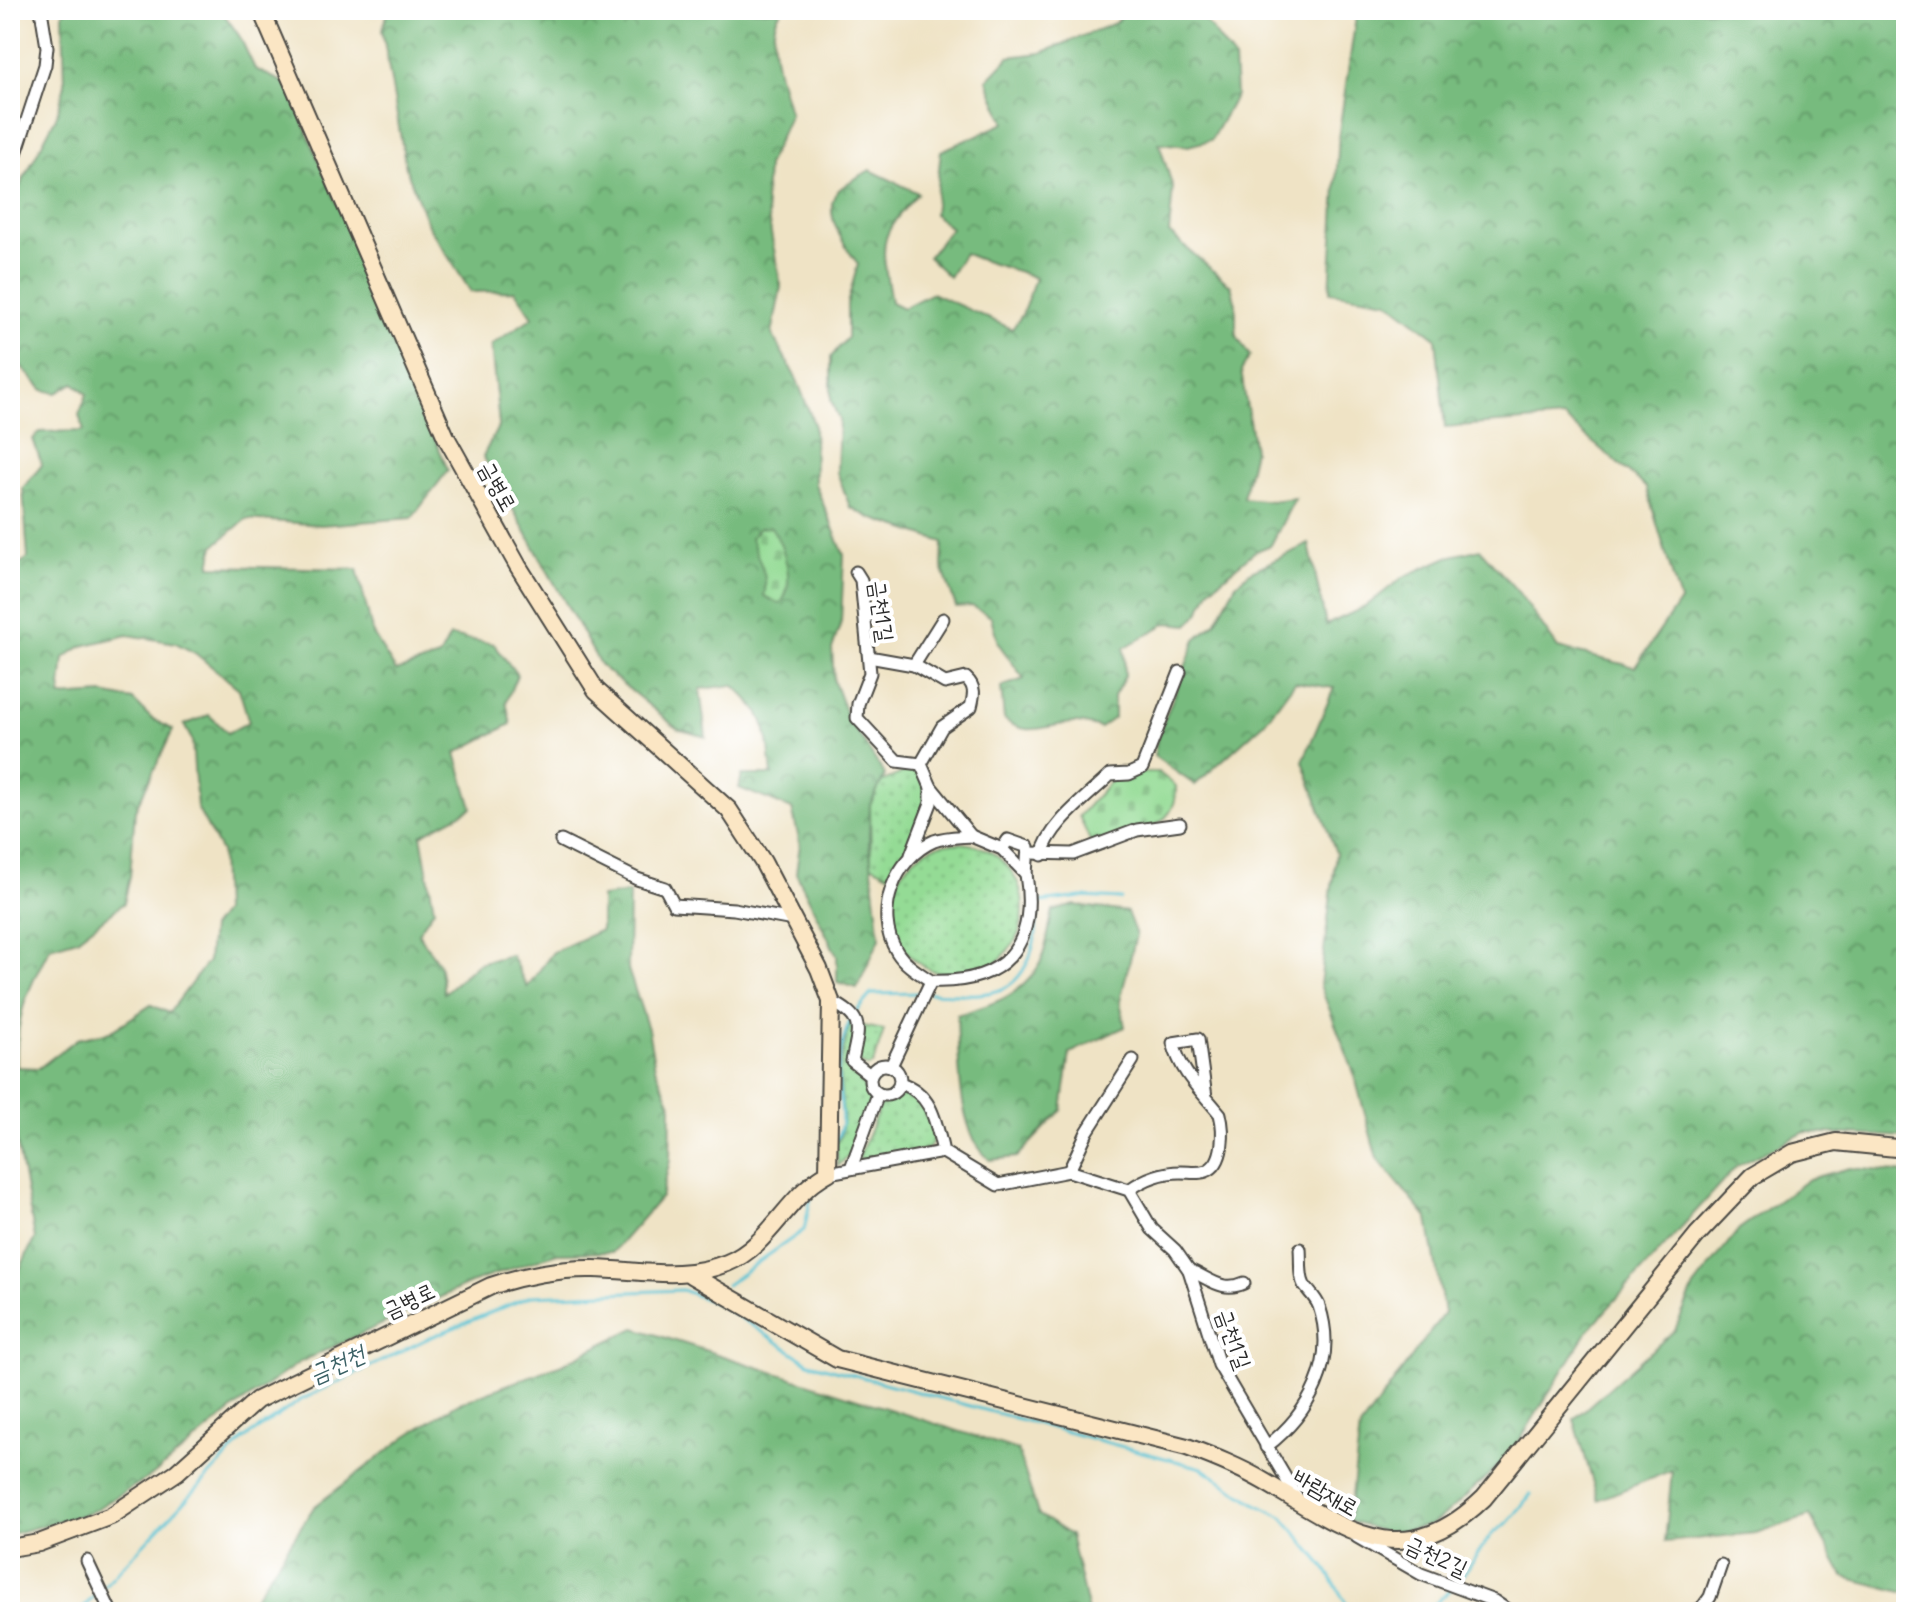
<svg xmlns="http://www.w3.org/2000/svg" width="1916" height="1622" viewBox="0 0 1916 1622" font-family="Delius,'Poor Story',sans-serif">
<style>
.grass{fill:url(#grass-dots);stroke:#608360;stroke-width:2}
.forest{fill:url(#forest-crowns);stroke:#517354;stroke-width:2;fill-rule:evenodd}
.cemetery{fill:url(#cemetery-stones);stroke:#608360;stroke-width:2}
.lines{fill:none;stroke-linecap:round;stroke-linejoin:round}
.stream{stroke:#56c1d1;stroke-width:3}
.street-casing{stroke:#484742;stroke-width:15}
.secondary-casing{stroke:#484742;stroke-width:20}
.street{stroke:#fff;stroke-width:11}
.secondary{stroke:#fbe6c4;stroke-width:16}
.labels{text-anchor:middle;stroke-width:8;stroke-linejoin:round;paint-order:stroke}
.street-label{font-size:22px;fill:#2b2b2b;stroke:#fff}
.water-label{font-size:24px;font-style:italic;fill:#3a6065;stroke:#fff}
</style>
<defs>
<pattern id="grass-dots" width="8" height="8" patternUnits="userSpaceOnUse" patternTransform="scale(2)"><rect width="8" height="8" fill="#94db95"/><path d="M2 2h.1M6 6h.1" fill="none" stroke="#80bc81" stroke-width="1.8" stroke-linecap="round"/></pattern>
<pattern id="forest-crowns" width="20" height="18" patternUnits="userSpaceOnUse" patternTransform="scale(2)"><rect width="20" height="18" fill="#77bb7e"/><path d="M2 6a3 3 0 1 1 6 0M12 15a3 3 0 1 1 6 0" fill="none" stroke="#629867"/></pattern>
<pattern id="cemetery-stones" width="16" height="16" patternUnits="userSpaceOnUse" patternTransform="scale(2)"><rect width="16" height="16" fill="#94db95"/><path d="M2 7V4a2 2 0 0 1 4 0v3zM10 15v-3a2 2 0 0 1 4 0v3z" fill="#80bc81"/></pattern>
</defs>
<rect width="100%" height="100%" fill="#fff"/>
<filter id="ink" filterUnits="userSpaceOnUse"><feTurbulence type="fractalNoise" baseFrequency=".0125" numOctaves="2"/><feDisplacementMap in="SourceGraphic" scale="16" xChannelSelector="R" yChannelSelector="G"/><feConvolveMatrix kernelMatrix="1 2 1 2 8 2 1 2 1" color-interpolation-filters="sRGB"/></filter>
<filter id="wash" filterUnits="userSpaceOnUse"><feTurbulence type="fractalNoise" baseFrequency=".006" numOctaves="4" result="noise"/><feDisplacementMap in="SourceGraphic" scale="32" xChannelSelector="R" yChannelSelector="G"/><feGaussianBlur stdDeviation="1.8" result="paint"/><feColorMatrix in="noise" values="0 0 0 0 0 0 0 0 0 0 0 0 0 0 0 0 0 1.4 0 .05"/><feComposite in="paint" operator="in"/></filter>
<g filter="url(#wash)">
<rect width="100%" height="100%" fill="#efe3c5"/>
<g class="grass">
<path d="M916,767L928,798L904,857L892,876L871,865L870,805L881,782Z"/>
<circle cx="957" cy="909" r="66"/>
<path d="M850,1022L857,1027L851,1055L871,1105L848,1156L838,1166L836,1144L841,1136L843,1116L839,1071Z"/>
<path d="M863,1026L884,1030L873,1064L868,1067L856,1061Z"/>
<path d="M905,1095L924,1103C928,1118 940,1137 928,1149L862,1162L859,1157L880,1106Z"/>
</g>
<g class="forest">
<path d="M67,10H221L240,37L255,69L287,84L448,470L412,518L321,525L246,519L214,546L210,566L357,569L373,634L396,671L439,657L450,636L494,644L517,675L506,702L511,724L456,753L472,808L421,835L434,909L418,933L439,964L444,993L478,963L511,955L527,987L553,952L601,930V897L629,893L628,969L648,1029L655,1068L671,1104L670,1160L661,1197L613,1252L557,1253L473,1282L300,1362L236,1407L153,1475L89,1513L15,1533L10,1532V1289L35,1238L10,1106V571L28,558L23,488L42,465L33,439L40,432L84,431L79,415L87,394L74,383L57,393L43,390L10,354V205L57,115L65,84L63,12ZM128,635L176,643L195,653L239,689L249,722L228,733L209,715L184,725L192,740L197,808L221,852L223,912L211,928L208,961L169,1013L151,1005L110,1032L77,1039L39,1068L17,1067C15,1016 27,991 50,947L77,939L124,903L130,877L135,810L173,730L151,718L133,700L103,694L60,697L64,658L82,646Z"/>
<path d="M389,10H782C762,29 783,90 790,114L767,166L765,201L781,287L772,334L797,380L814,424L815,484L844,555L841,622L832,649L834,682L847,716L885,775L870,805L869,843L880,938L857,988L837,982V956L796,873L800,844L792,809L739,788L742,775H772C767,729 769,717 733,685L700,689L706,737L678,729L601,666L483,456L499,425L491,345L533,317L515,291L471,292L428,225L406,168L382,29Z"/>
<path d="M1126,10H1197L1234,59L1236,95L1211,140L1188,146L1159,143L1173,188L1169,233L1231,286L1236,304V335L1250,356L1241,371L1254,450L1243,498L1271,501L1295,498L1271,545L1254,552L1211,588L1199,613L1188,625L1167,623L1124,648L1125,676L1114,696V718L1100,728C1092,726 1082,722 1074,723C1048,724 1027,739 1004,719L1001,687L1024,679L998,643L991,617L972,606L956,607L942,567L943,542L871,518L850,507L837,472L839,420L831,400V357L847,338V304L858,264C846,248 821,212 837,192C845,183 860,176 870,170L918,193C876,240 881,241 891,302L903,308L932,293L1012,329L1022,315L1035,278C1012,267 988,265 964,253L949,277L928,257L951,228L934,214L941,151L1005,123L987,80L1009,57L1041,53L1095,31L1115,23Z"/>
<path d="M1357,10H1906V1137L1805,1132L1737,1166L1589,1329L1511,1454L1453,1508L1431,1525L1391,1534L1349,1521L1360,1428L1444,1313L1428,1219L1377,1158L1353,1070L1320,985L1336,853L1303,761L1334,688L1295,682L1264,723L1195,785L1154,756L1157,739L1196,639L1215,623L1236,584L1251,571L1309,544L1326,625L1365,607L1403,577L1448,557L1480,549L1519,593L1558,648L1635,667L1680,601L1646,487L1564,418L1445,427L1436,338L1388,301L1330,292L1339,132Z"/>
<path d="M1075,905L1127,912L1136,935L1120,1001L1125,1027L1070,1053L1062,1110L1017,1157L990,1160C956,1133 959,1056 957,1015C987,1006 1021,997 1038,967C1047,952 1048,928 1053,911Z"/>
<path d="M1850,1168L1906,1173V1593L1844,1577L1810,1516L1756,1533L1665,1542L1672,1470L1598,1500L1574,1419L1675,1330L1694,1287L1739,1229L1809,1179Z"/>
<path d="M635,1328L1018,1450L1038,1514L1070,1535L1088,1612H245L314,1507L407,1436L457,1404L562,1364Z"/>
</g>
<g class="cemetery">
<path d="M771,527C784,546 797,584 780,604L764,596C770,575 756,557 751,538L759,528Z"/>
<path d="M1144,772H1158L1176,786C1179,833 1127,833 1091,843L1079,816L1111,780Z"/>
</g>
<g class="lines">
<g class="stream">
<path d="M930,993C984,995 1022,1003 1035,938C1038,926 1035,913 1040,902L1082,897L1121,899"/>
<path d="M855,1013L871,994L923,993"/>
<path d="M836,1140C849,1120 836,1092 838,1069C840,1053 844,1033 851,1019"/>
<path d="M726,1285L804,1230L811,1197"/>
<path d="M1460,1579L1491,1535L1510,1521L1531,1494"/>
<path d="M104,1586L244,1439L301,1400L431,1337L531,1296L682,1290L721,1305L809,1363L1202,1468L1256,1504L1283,1517L1326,1569L1351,1612"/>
<path d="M79,1612L98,1592"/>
<path d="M1426,1612L1451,1589"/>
</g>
</g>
</g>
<g filter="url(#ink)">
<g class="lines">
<g class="street-casing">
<g id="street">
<path d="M10,172L45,65L47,47L41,10"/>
<path d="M856,572L861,580L870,673L858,704L857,718L897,761L921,764"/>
<path d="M869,657L914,665L945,683L966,678C976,687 974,695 971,707L942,727L921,764L931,787L971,836C960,837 945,837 934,841C894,858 873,914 897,952C905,965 919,973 931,981C1003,984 1038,948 1026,874"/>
<path d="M914,665L943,619"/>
<path d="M971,836L1002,849L1026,874L1028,847L1008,840L1002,849"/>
<path d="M561,841L637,879L665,888L674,905L734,909L793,920"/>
<path d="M1029,853L1073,854L1137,830L1180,824"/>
<path d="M911,855L931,803V787"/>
<path d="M1042,855C1048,825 1089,796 1110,775L1129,774L1142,768L1180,672"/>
<path d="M831,1001C865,1019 859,1027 852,1061L870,1075"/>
<circle cx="885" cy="1080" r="15"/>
<path d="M891,1066L931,981"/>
<path d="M900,1083C932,1093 936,1122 943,1152"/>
<path d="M851,1168L878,1094"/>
<path d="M1069,1171L1087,1132L1133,1060"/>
<path d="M828,1173L943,1152L998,1185L1069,1171L1129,1190L1152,1229L1175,1250L1189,1270L1219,1365L1298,1499"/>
<path d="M1129,1190C1144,1179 1162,1172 1181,1172C1190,1172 1198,1174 1206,1171C1225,1164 1224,1130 1220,1114C1200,1089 1182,1075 1173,1043L1198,1039L1206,1097"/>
<path d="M1189,1270C1209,1278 1222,1293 1244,1283"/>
<path d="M1266,1447C1309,1414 1338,1362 1319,1306C1316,1298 1309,1292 1304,1285C1299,1276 1301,1260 1300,1249"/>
<path d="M1357,1537L1421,1574L1494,1601L1510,1612"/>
<path d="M87,1561L111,1612"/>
<path d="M1645,1612H1658"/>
<path d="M1699,1612L1710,1597L1721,1565"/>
</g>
</g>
<g class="secondary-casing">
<g id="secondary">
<path d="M691,1275L837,1359L1187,1447C1214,1457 1240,1467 1265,1482C1345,1529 1402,1577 1484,1498L1697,1235L1753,1176L1792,1153L1836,1142L1906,1149"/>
<path d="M10,1548L39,1543L111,1516L177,1472L257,1400L491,1286C521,1276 561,1268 594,1269C640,1270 682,1281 727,1263C770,1246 788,1194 828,1173L831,1001L819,969L763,862L729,810L596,690L518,566L446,437L261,10"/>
</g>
</g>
<use href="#street" class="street"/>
<use href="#secondary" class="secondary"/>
</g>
</g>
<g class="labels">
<g class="street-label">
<text transform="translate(498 486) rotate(61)" y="8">금병로</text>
<text transform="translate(882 611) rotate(82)" y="8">금천1길</text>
<text transform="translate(409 1300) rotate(-25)" y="8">금병로</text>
<text transform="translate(1234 1339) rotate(70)" y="8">금천1길</text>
<text transform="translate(1326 1492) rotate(30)" y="8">바람재로</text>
<text transform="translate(1437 1556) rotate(25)" y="8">금천2길</text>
</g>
<g class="water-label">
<text transform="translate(337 1364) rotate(-24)" y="8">금천천</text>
</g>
</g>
<rect width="1916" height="1622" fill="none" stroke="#fff" stroke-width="40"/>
</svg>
